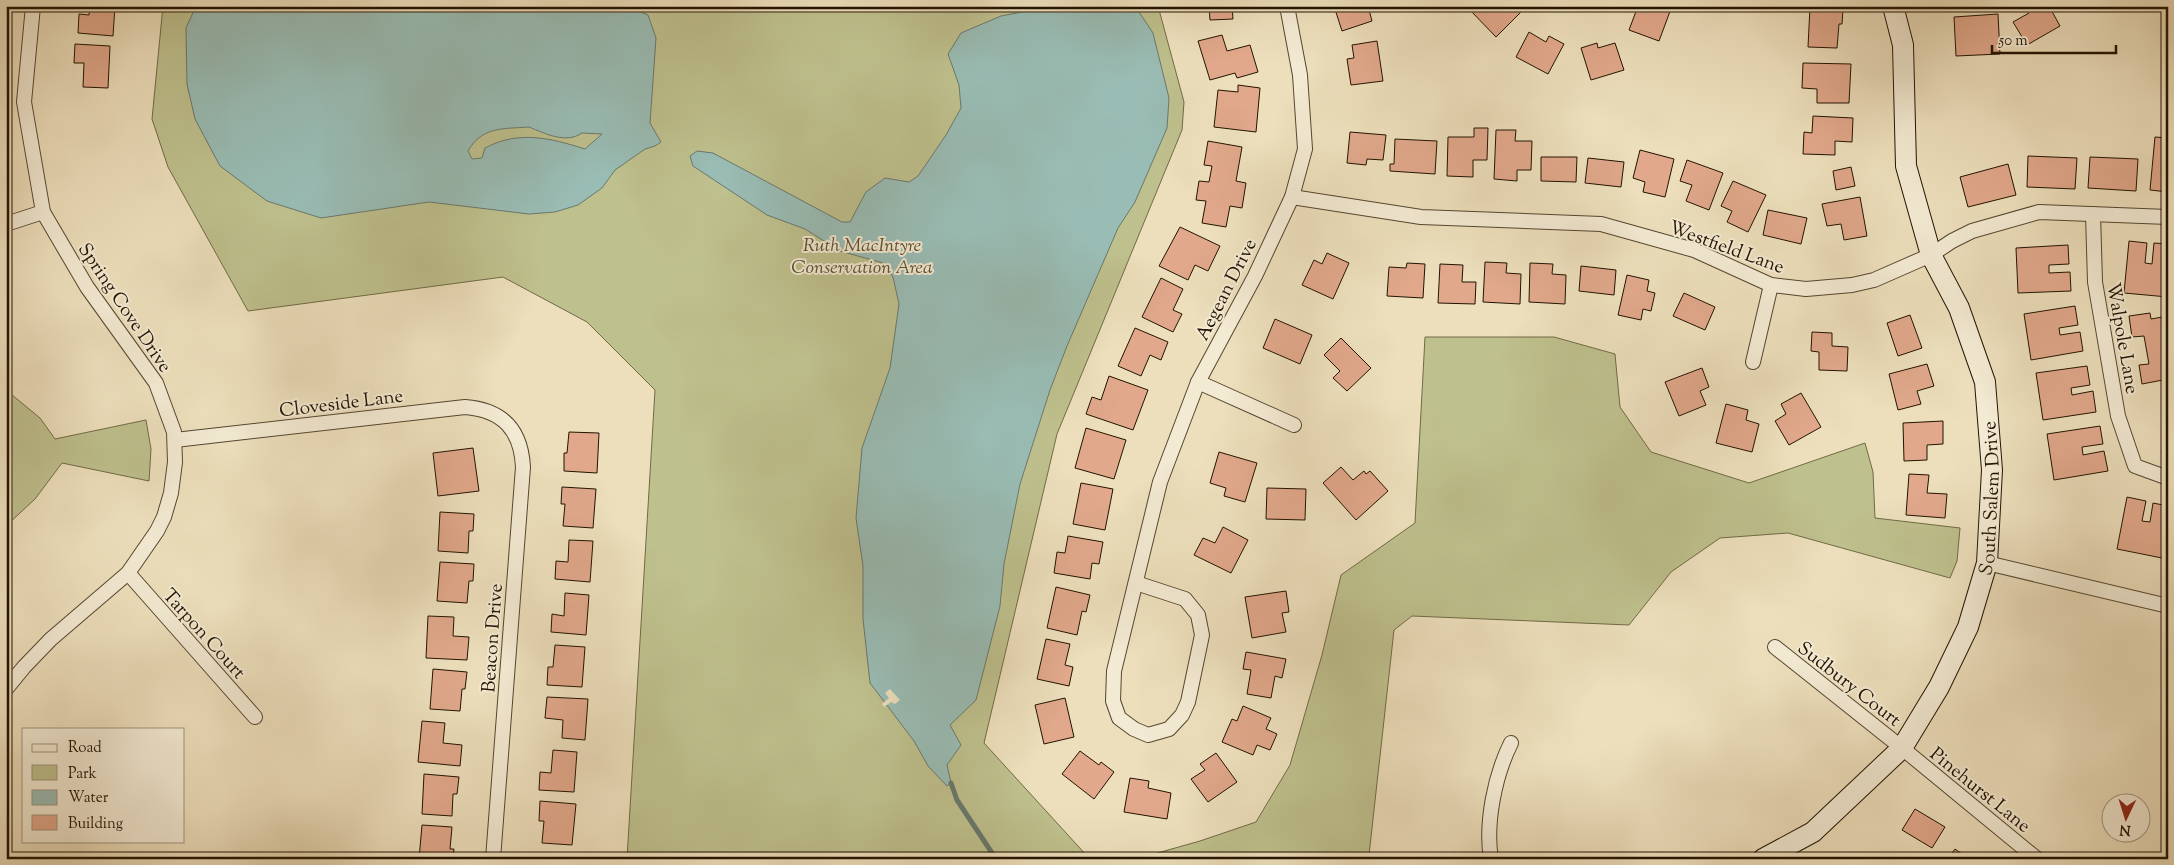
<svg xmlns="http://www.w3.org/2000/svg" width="2174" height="865" viewBox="0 0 2174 865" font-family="'Sorts Mill Goudy',serif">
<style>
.green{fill:#bec08d;stroke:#706a46}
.water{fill:#99bcb4;stroke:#69786c;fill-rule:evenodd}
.pier{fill:#eddfbc}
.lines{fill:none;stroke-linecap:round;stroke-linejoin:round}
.stream{stroke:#69786c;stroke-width:5}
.building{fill:#e1a88b;stroke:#221300}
.street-casing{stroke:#55462f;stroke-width:16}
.secondary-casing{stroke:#221300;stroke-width:22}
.street{stroke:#f3ead3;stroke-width:14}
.secondary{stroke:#f3ead3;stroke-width:20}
.labels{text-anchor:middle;stroke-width:4;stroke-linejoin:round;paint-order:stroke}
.park-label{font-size:19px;font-style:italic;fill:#595031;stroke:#f3ead3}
.street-label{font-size:19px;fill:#221300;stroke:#f3ead3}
</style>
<rect width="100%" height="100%" fill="#eddfbc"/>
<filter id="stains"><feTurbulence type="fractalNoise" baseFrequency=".004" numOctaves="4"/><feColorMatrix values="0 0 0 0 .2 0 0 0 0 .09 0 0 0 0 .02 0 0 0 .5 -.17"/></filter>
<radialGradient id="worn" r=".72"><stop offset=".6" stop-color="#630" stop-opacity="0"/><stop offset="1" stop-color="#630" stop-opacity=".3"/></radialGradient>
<g class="green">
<path d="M163,6H1158L1184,102L1182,130L1057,434L984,743L1088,857L1097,859H627L655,390L587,322L503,277L248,311L168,167L152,119Z"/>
<path d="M1425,337H1554L1615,354L1620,407L1651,452L1749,483L1865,443L1873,472L1875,518L1960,528L1957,561L1950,578L1788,533L1720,538L1671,572L1629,625L1412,616L1394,630L1369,855L1392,859H1136L1200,841L1256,822L1290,765L1322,655L1341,575L1415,523Z"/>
<path d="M6,390L40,418L55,439L146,420L151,449L149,481L62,463L35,499L6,526Z"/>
</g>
<g class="water">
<path d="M196,6L631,8L648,15L656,38L650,123L661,142L655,146L645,149L615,170L602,188L578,205L555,212L529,214L429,202L321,218L267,201L220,166L195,119L187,84L186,28ZM529,127C546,134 566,144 582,133L602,134L585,149C550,138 519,130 485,148L482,158L472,159L468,151C482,126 504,129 529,127Z"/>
<path d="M1054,6H1135L1153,33L1169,98L1167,128L1135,202L1118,228L1067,346L1050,390L1020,484L1004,564L1000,606L976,700L950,725L961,745L947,765L951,783L947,786L928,766L914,741L870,683L863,619V566L856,518L862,448L890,368L899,304L893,277L883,263L840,251L805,229L767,215L693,166L690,156L697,151L713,153L842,222H850L866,192L885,178L909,182L918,176L946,135L961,108L959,85L948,54L961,33L1001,16Z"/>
</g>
<path class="pier" d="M890,689L900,700L895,704L891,702L884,707L882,704L889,698L885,693Z"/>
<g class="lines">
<path class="stream" d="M951,783L957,800L996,859"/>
</g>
<g class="building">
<path d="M90,6H115L113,36L78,33L79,14L89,15Z"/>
<path d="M1209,6H1232L1233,19L1210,20Z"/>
<path d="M1334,6H1368L1372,21L1342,31Z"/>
<path d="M1471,6H1518L1522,11L1496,37L1469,9Z"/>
<path d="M1638,6H1672L1659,41L1629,30Z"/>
<path d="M2049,6L2060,26L2027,45L2013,22L2029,13L2026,6Z"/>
<path d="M2168,6V9L2139,7V6Z"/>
<path d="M1810,7L1843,9L1842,24H1839L1837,48L1808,47Z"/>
<path d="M1998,14L2000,54L1956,56L1954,17Z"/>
<path d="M1529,32L1546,42L1549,36L1564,44L1548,74L1516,57Z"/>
<path d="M1222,35L1227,51L1250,45L1258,72L1237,78L1235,73L1210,80L1198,41Z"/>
<path d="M1377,41L1383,81L1351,85L1347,59L1354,58L1352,45Z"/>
<path d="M1597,43L1598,48L1615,43L1624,70L1591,80L1581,48Z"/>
<path d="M75,44L110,46L108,88L83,87L84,63H74Z"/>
<path d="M1803,63L1851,64L1849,103H1817V89L1802,88Z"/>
<path d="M1238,85L1260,88L1256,132L1214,127L1218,90L1238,92Z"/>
<path d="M1813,116L1853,118L1852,142L1835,141V155L1803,154L1804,132L1812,133Z"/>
<path d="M1474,128H1488L1487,160H1473V177L1447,176L1448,137H1474Z"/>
<path d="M1496,130H1516L1515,141H1532L1531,170H1517V181L1494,179Z"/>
<path d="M1350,132L1386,135L1383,160L1367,159L1366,165L1347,163Z"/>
<path d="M2155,137L2168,138V192L2150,190Z"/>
<path d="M1395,139L1437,141L1435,174L1390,171V164H1394Z"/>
<path d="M1208,141L1242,147L1236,181L1246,183L1242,208L1230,206L1226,227L1202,223L1206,201L1196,200L1199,181L1209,182L1212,166L1204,165Z"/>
<path d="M1640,150L1674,159L1665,197L1643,192L1645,182L1633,178Z"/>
<path d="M2028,156L2077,158L2075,189L2027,187Z"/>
<path d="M1541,157H1577L1576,182L1541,181Z"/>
<path d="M2090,157L2138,159L2136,191L2088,188Z"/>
<path d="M1588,158L1624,162L1621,187L1585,183Z"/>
<path d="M1687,160L1723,173L1709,210L1686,201L1692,185L1680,181Z"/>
<path d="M2008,164L2016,195L1968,207L1960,177Z"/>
<path d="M1851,167L1855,186L1836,190L1833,171Z"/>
<path d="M1733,181L1766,195L1748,232L1727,222L1732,211L1721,206Z"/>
<path d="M1860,197L1867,236L1844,240L1841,224L1827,226L1822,204Z"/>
<path d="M1768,210L1807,218L1801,244L1763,235Z"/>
<path d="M1180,227L1220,246L1208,271L1195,265L1188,280L1159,266Z"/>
<path d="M2129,241L2147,243L2145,263L2152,264L2154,243L2168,244V297L2124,293Z"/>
<path d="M2068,245L2069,264L2049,265V273L2070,272L2071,291L2018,293L2016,248Z"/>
<path d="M1327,253L1349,263L1333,299L1302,285L1314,260L1322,264Z"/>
<path d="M1485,262L1507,263L1506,273L1521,274L1520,304L1483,302Z"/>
<path d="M1407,263L1425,264L1423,298L1387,296L1389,267L1406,268Z"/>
<path d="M1530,263L1553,264L1552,274L1566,275L1565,304L1529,302Z"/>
<path d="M1440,264L1463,265L1462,282H1476L1475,304L1438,303Z"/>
<path d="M1581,266L1616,270L1614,295L1579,291Z"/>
<path d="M1627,275L1649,280L1647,291L1655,293L1651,311L1643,309L1641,320L1618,315Z"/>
<path d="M1161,278L1183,289L1173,310L1182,314L1173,332L1142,317Z"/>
<path d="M1684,293L1715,307L1705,330L1673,316Z"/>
<path d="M2075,306L2078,325L2059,328L2060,335L2080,332L2083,351L2031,360L2024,314Z"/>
<path d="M2150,313L2151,319L2168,316V379L2142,384L2139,365L2149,364L2144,336L2132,337L2129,316Z"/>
<path d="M1910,315L1922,348L1898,356L1887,323Z"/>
<path d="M1275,319L1312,335L1300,364L1263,348Z"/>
<path d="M1135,328L1168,342L1161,360L1150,355L1141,376L1118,366Z"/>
<path d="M1812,332L1832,333V346L1848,347L1847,371L1819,370V352L1811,351Z"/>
<path d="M1341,338L1371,368L1347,391L1333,378L1340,371L1324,355Z"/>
<path d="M1927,364L1934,386L1917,391L1921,404L1898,410L1889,374Z"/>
<path d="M2087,366L2090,385L2071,388L2072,395L2093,391L2096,412L2043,420L2036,373Z"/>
<path d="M1702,368L1709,387L1700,391L1706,405L1679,416L1665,382Z"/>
<path d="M1109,376L1148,390L1133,430L1086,414L1092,397L1101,400Z"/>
<path d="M1801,393L1821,427L1789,445L1775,421L1786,414L1781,404Z"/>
<path d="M1726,404L1748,410L1746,420L1759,424L1752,452L1716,443Z"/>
<path d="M1943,421V444L1927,445V460L1904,461L1903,423Z"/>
<path d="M2168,421V454L2162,453Z"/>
<path d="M2100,426L2103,444L2082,447L2083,455L2104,451L2108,471L2054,480L2047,434Z"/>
<path d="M1086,428L1126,440L1114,479L1075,468Z"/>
<path d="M569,432L599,433L597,473L564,471V453H567Z"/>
<path d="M473,448L479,491L438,496L433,453Z"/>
<path d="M1219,452L1257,463L1245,502L1224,496L1226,488L1210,483Z"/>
<path d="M1341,467L1353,480L1364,471L1366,474L1370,471L1388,491L1356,520L1323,483Z"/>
<path d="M1909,474L1929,475L1927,493L1947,494L1945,518L1906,515Z"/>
<path d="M1081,483L1113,489L1105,530L1073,524Z"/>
<path d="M562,487L596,489L593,528L563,526L565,504H561Z"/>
<path d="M1267,488L1306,489L1305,520L1266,519Z"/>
<path d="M2127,497L2146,501L2142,521L2150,522L2153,503L2168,506V529L2162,558L2117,549Z"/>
<path d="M440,512L474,514L473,531H469L468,553L438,551Z"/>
<path d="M1223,527L1248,540L1231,573L1194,555L1203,538L1215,543Z"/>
<path d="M1068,536L1103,542L1099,564L1092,563L1090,579L1054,573L1057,552L1065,553Z"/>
<path d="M569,540L593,541L590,582L555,579L556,561L568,562Z"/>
<path d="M440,562L474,564L473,581H469L467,603L437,601Z"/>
<path d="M1056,587L1090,595L1086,612L1082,611L1077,635L1047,628Z"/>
<path d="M1286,591L1289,612L1282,613L1286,632L1252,638L1245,597Z"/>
<path d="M565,593L589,595L586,635L551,632L552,614L564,616Z"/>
<path d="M428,616L454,617L453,636L469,637L467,660L426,658Z"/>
<path d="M1046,639L1070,644L1065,665L1073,667L1069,686L1037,679Z"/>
<path d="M555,645L585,647L582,687L547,685L548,667H553Z"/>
<path d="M1246,652L1286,659L1282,678L1275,676L1271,698L1247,694L1251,670L1243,669Z"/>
<path d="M433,669L467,672L465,689H462L460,711L430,709Z"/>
<path d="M547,697L588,699L585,740L562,738L563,720L545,718Z"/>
<path d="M1065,698L1074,737L1044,744L1035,705Z"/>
<path d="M1243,706L1271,718L1266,729L1277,734L1270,750L1257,745L1253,755L1222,742L1232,719L1237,721Z"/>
<path d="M422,721L445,723L443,743L462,745L460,766L418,762Z"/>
<path d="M553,750L577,752L574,792L539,790L540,772L551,773Z"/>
<path d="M1080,751L1099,765L1101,762L1114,772L1094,799L1062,774Z"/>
<path d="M1216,753L1237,782L1208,802L1191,779L1205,770L1200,764Z"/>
<path d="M424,774L459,777L457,794H453L452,816L422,814Z"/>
<path d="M1130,778L1149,781L1148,788L1171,793L1167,819L1124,812Z"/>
<path d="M540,801L576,804L572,845L542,843L544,821H539Z"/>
<path d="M1915,809L1945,827L1932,848L1902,830Z"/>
<path d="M422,825L452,827L450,849H454L453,859H419Z"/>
<path d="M1955,849L1969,859H1948Z"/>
<path d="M545,856L569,857L568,859H545Z"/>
</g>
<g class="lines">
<g class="street-casing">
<g id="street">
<path d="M1292,197L1421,217L1601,224L1694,250L1771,285L1806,289L1852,285L1874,280L1931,255L1952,241L1972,231L2039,212L2168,217"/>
<path d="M2093,214L2095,282L2118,416L2135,466L2168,478"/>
<path d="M6,224L43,212"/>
<path d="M1753,362L1771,285"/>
<path d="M1198,382L1294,425"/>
<path d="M175,440L465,407C503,410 521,430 523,467L493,859"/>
<path d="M1987,563L2168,606"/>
<path d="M128,573L255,717"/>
<path d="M1136,583L1185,599L1198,615L1202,635L1188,702L1182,715L1169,729L1148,735L1134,729L1119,718L1113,701L1114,671L1160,482L1198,382L1255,276L1292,197L1305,149L1300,75L1287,6"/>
<path d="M1775,647L1902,748L2037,859"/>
<path d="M6,689L24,667L51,639L128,573L157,531L164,517L171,493L175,462L174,432L156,383L87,287L43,212L24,102L33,6"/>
<path d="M1491,859C1485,823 1495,775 1511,743"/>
</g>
</g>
<g class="secondary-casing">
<g id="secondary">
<path id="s1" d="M1763,859L1813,832L1902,748L1939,687L1968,627L1987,563L1992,470L1985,382L1959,308L1931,255L1906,166L1903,45L1893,6"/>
</g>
</g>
<use href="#street" class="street"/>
<use href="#secondary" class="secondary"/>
</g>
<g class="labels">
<g class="park-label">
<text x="862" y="251">Ruth MacIntyre<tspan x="862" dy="22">Conservation Area</tspan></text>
</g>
<g class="street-label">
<text transform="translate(1727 246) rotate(20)" y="7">Westfield Lane</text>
<text transform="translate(1225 289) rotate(-63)" y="7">Aegean Drive</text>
<text transform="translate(126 307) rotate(56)" y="7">Spring Cove Drive</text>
<text transform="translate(2124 338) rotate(80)" y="7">Walpole Lane</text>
<text transform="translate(341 402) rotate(-7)" y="7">Cloveside Lane</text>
<text dy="7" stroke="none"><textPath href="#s1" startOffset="449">South Salem Drive</textPath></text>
<text transform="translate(205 633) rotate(48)" y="7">Tarpon Court</text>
<text transform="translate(491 638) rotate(-86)" y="7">Beacon Drive</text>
<text transform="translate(1850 683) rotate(38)" y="7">Sudbury Court</text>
<text transform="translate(1981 789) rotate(39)" y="7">Pinehurst Lane</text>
</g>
</g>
<rect width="2174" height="865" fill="none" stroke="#eddfbc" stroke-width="25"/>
<rect x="8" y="8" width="2159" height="850" fill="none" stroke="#221300" stroke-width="2.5"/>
<rect x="12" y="12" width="2149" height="840" fill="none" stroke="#221300"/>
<rect x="22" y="728" width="162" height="115" fill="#f3ead3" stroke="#9f947f"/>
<rect x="32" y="744" width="25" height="8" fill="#f3ead3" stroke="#9f947f"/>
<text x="68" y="752" font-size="15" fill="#221300">Road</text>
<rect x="32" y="765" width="25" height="15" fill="#bec08d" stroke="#9f947f"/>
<text x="68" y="778" font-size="15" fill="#221300">Park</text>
<rect x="32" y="790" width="25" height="15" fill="#99bcb4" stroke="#9f947f"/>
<text x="68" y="802" font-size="15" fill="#221300">Water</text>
<rect x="32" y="815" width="25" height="15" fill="#e1a88b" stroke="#9f947f"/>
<text x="68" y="828" font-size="15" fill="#221300">Building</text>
<g transform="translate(2126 818) rotate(184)"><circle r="24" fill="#f3ead3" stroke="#9f947f"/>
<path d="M0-4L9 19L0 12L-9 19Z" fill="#8f2418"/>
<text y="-8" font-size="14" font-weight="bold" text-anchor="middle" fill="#221300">N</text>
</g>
<path d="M1992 45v8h124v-8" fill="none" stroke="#221300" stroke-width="2.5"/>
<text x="1999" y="45" font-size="15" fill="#221300" stroke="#f3ead3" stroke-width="4" paint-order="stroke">50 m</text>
<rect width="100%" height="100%" filter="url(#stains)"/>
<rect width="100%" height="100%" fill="url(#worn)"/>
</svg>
